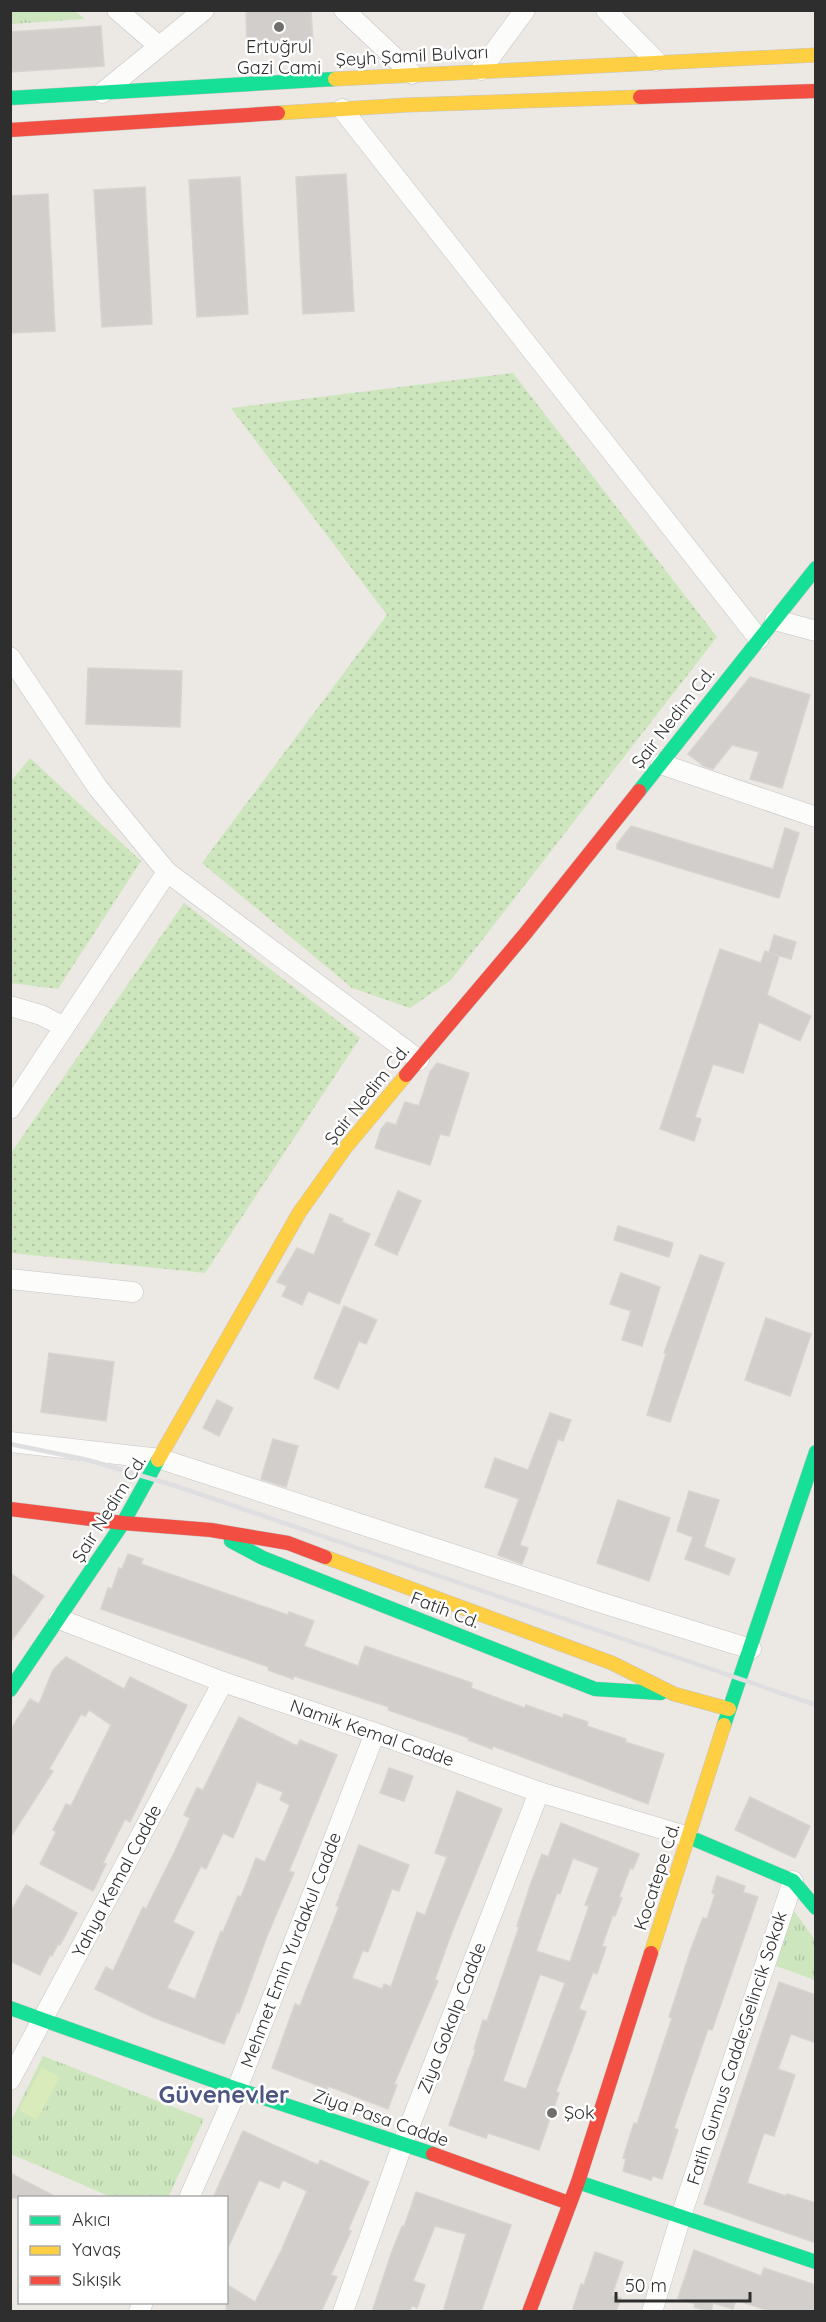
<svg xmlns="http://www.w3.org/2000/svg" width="826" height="2322" viewBox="0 0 826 2322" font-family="Quicksand,sans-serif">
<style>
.grass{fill:url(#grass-dots)}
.park{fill:url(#park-tufts)}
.pitch{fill:#d9eabb}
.building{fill:#d1cecb;stroke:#d7d4d0;stroke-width:1.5;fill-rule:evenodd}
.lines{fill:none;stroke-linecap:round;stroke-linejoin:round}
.street-casing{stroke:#c5c4c5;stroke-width:21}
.fast-casing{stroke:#c5c4c5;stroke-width:15}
.slow-casing{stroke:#c5c4c5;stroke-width:15}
.jam-casing{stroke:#c5c4c5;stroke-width:15}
.street{stroke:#fcfcfb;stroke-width:20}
.fast{stroke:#16e098;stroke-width:14}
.slow{stroke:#ffcf43;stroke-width:14}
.jam{stroke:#f24e42;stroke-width:14}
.rail{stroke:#dfdfe1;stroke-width:4.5}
.poi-dot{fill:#706f6e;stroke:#fff;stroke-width:2}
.labels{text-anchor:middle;stroke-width:5;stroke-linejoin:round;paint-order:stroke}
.poi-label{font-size:18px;fill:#2e2e2e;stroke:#fff}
.street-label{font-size:18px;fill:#2e2e2e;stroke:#fff}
.district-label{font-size:24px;font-weight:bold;fill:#4d5680;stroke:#fff}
</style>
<defs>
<pattern id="grass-dots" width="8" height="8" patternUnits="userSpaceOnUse" patternTransform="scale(1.5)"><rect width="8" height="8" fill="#cee6be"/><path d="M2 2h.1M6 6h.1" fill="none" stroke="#b1c6a4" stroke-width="1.8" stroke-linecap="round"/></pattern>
<pattern id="park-tufts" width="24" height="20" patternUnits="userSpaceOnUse" patternTransform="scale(1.5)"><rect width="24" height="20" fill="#cee6be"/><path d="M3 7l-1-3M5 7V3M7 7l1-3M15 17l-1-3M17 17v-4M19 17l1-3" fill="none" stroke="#b1c6a4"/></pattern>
</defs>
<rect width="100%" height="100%" fill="#ece8e4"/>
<g class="grass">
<path d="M513,373L717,637L451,980L410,1008L352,988L202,863L387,615L231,408Z"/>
<path d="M30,758L141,861L58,989L11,983V781Z"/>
<path d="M184,903L360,1038L205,1273L11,1253V1153Z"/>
</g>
<g class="park">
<path d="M11,10L75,11L85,19L11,24Z"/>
<path d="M792,1908L815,1940V1980L776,1966Z"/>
<path d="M43,2056L204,2119L168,2198L111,2197L11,2154L10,2123Z"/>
</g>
<path class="pitch" d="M42,2067L60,2077L37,2120L19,2110Z"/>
<g class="building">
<path d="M246,10H311L313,43L247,45Z"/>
<path d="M101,26L104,66L10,72V32Z"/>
<path d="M346,174L354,311L303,314L296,177Z"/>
<path d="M240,177L248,314L197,317L189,180Z"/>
<path d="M145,187L152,324L102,327L94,190Z"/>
<path d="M48,194L55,331L10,333V196Z"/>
<path d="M88,668L182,671L180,727L86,724Z"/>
<path d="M750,677L810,695L782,788L750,779L759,752L732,745L713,769L704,766L688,754Z"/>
<path d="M631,826L773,869L785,828L799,833L779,898L617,849V844Z"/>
<path d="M774,935L796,942L791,959L769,953Z"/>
<path d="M720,949L761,963L765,951L779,956L767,995L811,1016L800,1041L759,1022L743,1073L713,1064L695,1117L701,1119L694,1141L660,1129Z"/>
<path d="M437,1063L469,1073L449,1136L440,1134L430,1165L375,1148L381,1129L387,1122L396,1125L405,1102L419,1106L430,1072Z"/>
<path d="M398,1191L421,1201L397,1255L375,1245Z"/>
<path d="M330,1214L343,1219L342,1222L370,1234L339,1304L308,1291L302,1305L282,1296L287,1286L277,1282L297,1248L314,1255Z"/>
<path d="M618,1226L673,1243L669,1257L614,1240Z"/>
<path d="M700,1255L724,1263L670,1422L647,1415L666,1354L664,1353Z"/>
<path d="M621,1273L660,1287L642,1346L622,1340L631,1311L610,1304Z"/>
<path d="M344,1306L377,1320L366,1344L359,1341L338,1389L314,1378Z"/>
<path d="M766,1318L811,1334L790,1396L745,1380Z"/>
<path d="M49,1353L114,1362L106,1421L41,1412Z"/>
<path d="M217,1400L233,1408L219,1436L203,1428Z"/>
<path d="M550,1413L571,1420L563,1441L558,1439L520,1545L528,1548L522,1564L498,1555L519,1499L485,1487L495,1458L528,1470Z"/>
<path d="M273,1439L298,1446L286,1487L261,1479Z"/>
<path d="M689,1491L719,1500L704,1547L735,1559L729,1575L685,1559L693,1537L677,1531Z"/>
<path d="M618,1500L670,1518L649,1581L597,1563Z"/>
<path d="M128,1554L143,1559L141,1564L288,1615L289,1612L314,1621L304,1646L358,1666L365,1646L472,1683L471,1688L525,1708L526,1705L563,1718L564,1714L588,1722L587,1726L626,1739L625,1742L664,1754L648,1804L493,1746L492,1749L468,1740L469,1738L388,1710L389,1707L294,1676L293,1679L268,1670L269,1667L101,1609L108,1588L112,1589L119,1568L122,1569Z"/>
<path d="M10,1573L44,1596L10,1643Z"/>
<path d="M66,1657L124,1689L130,1677L187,1705L130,1822L125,1819L103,1863L106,1864L93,1891L40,1864L56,1832L53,1830L66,1804L71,1806L111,1725L89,1710L85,1716L81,1714L49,1769L53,1771L10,1838V1731L30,1699L39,1704L53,1670Z"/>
<path d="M239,1717L297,1746L300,1740L337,1755L289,1871L294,1873L267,1936L239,2013L237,2012L224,2044L152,2017L95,1989L106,1967L113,1971L143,1907L146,1909L174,1853L190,1818L184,1815L197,1788L203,1790ZM257,1782L283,1792L280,1800L290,1805L265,1862L256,1858L241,1897L238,1896L223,1932L221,1931L195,1999L167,1988L194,1932L173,1922L201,1866L206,1869L223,1833L233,1838Z"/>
<path d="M389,1768L413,1776L404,1801L380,1793Z"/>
<path d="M457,1791L502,1809L450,1937L435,1979L438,1981L394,2084L397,2085L388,2109L328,2086L327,2089L272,2068L295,2004L300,2006L339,1907L336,1906L359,1845L409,1865L399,1891L392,1889L368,1952L363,1950L352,1978L382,1989L384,1984L391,1987L417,1912L425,1915L447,1857L435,1853Z"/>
<path d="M750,1797L810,1826L795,1858L735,1830Z"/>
<path d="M561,1823L639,1854L633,1869L630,1868L619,1897L622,1898L615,1916L613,1915L602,1946L606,1947L597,1974L593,1972L579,2009L586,2012L556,2092L559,2093L539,2150L488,2133L486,2138L449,2125L476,2049H474L483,2020L487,2021L519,1927L517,1926L531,1883L542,1854L548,1857ZM573,1858L599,1868L585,1905L589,1906L570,1962L536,1951L557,1893L560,1894ZM540,1974L565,1983L526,2089L503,2081Z"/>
<path d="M717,1876L745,1886L743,1892L758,1897L712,2030L708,2029L674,2128L678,2130L662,2179L653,2176L651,2180L623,2171L626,2159L623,2158L634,2123L637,2124L672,2018L669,2017L691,1949L703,1918L707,1919L715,1894L712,1893Z"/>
<path d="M26,1885L77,1913L60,1945L58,1944L52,1956L50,1955L40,1975L10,1961V1913Z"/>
<path d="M779,1982L816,1995V2043L791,2034L778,2069L795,2075L774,2136L764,2133L747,2183L786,2196L787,2194L816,2203V2243L704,2204Z"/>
<path d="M243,2131L318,2165L320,2160L369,2182L348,2230L351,2231L331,2275L337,2277L321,2312H226V2284L255,2302L281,2251L307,2191L283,2180L279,2188L259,2180L226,2252V2198H213Z"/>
<path d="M10,2173L58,2198H10Z"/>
<path d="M416,2192L511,2225L481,2312H443L466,2234L435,2226L413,2281L425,2285L417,2308L412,2305L409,2312H372L391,2254L402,2226L404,2227Z"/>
<path d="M694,2250L761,2276L764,2268L816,2285V2312H772L736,2300L733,2309L713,2303L711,2312L694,2307L695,2304L678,2298Z"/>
<path d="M595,2252L623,2262L612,2295L621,2298L616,2312H572L581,2284L584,2285Z"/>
</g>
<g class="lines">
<g class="street-casing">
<g id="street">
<path d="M117,10L159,46"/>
<path d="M344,10L412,74"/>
<path d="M606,10L656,61"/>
<path d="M481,70L525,10"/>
<path d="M102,93L204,10"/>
<path d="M342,109L759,639"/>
<path d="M775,620L816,631"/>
<path d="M10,657L98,788L167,872L10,1109"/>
<path d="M661,764L816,817"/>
<path d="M167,872L419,1060"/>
<path d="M10,1006L41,1015L64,1027"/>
<path d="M10,1279L133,1292"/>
<path d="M10,1442L161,1459L599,1602L751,1649"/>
<path d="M59,1619L223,1682L375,1733L539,1792L689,1837"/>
<path d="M10,2080L223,1682"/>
<path d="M189,2198L237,2089L375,1733"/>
<path d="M139,2312L143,2302"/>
<path d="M343,2312L403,2143L539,1792"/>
<path d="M652,2312L681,2216L793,1881"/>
</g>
</g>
<g class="fast-casing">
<g id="fast">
<path d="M10,98L335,79"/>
<path d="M639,791L816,568"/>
<path d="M231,1541L263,1558L595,1689L661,1693"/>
<path d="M10,1690L123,1523L158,1460"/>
<path d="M724,1725L816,1452"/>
<path d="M689,1837L793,1881L816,1908"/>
<path d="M10,2008L237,2089L433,2154"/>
<path d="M578,2182L816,2262"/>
</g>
</g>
<g class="slow-casing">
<g id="slow">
<path d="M335,79L816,55"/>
<path d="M278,113L407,105L640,97"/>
<path d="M158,1460L299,1213L346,1147L406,1075"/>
<path d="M325,1557L612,1663L674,1694L729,1709"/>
<path d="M651,1953L724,1725"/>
</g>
</g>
<g class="jam-casing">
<g id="jam">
<path d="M640,97L816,91"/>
<path d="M10,130L278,113"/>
<path d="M406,1075L525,934L639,791"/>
<path d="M10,1509L123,1523L211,1530L288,1543L325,1557"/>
<path d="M433,2154L569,2203"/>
<path d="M529,2312L578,2182L651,1953"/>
</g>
</g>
<use href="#street" class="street"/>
<use href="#fast" class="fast"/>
<use href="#slow" class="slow"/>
<use href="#jam" class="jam"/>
<path class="rail" d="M10,1444L88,1460L176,1486L816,1705"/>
</g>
<g class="poi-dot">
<circle cx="279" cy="27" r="6"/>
<circle cx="552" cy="2113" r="6"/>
</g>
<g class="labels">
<g class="poi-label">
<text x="279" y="53">Ertuğrul<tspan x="279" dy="21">Gazi Cami</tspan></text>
<text x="564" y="2119" text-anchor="start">Şok</text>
</g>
<g class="street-label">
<text transform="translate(412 56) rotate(-3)" y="6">Şeyh Şamil Bulvarı</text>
<text transform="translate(673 718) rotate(-52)" y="6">Şair Nedim Cd.</text>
<text transform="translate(367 1095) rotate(-51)" y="6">Şair Nedim Cd.</text>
<text transform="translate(109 1509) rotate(-58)" y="6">Şair Nedim Cd.</text>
<text transform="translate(445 1610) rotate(21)" y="6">Fatih Cd.</text>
<text transform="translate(372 1733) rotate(19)" y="6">Namik Kemal Cadde</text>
<text transform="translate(657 1877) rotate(-72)" y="6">Kocatepe Cd.</text>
<text transform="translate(117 1881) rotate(-62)" y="6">Yahya Kemal Cadde</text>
<text transform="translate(291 1950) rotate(-69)" y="6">Mehmet Emin Yurdakul Cadde</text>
<text transform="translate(452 2018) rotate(-69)" y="6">Ziya Gokalp Cadde</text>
<text transform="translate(737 2048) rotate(-72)" y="6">Fatih Gumus Cadde;Gelincik Sokak</text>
<text transform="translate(381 2118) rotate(19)" y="6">Ziya Pasa Cadde</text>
</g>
<g class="district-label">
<text x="224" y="2103">Güvenevler</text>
</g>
</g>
<rect width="826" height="2322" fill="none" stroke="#2e2e2e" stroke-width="24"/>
<rect x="18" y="2196" width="210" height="108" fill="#ffffff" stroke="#ababab" stroke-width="1.5"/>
<rect x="30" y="2216" width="30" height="9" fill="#16e098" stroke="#ababab" stroke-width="1.5"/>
<text x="72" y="2226" font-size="18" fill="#2e2e2e">Akıcı</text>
<rect x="30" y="2246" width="30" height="9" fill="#ffcf43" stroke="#ababab" stroke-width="1.5"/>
<text x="72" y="2256" font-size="18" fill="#2e2e2e">Yavaş</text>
<rect x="30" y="2276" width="30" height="9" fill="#f24e42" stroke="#ababab" stroke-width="1.5"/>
<text x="72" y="2286" font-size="18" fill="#2e2e2e">Sıkışık</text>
<path d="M616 2292v9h134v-9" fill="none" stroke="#2e2e2e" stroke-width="3"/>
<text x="625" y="2292" font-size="18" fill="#2e2e2e" stroke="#ffffff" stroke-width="4.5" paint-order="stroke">50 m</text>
</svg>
